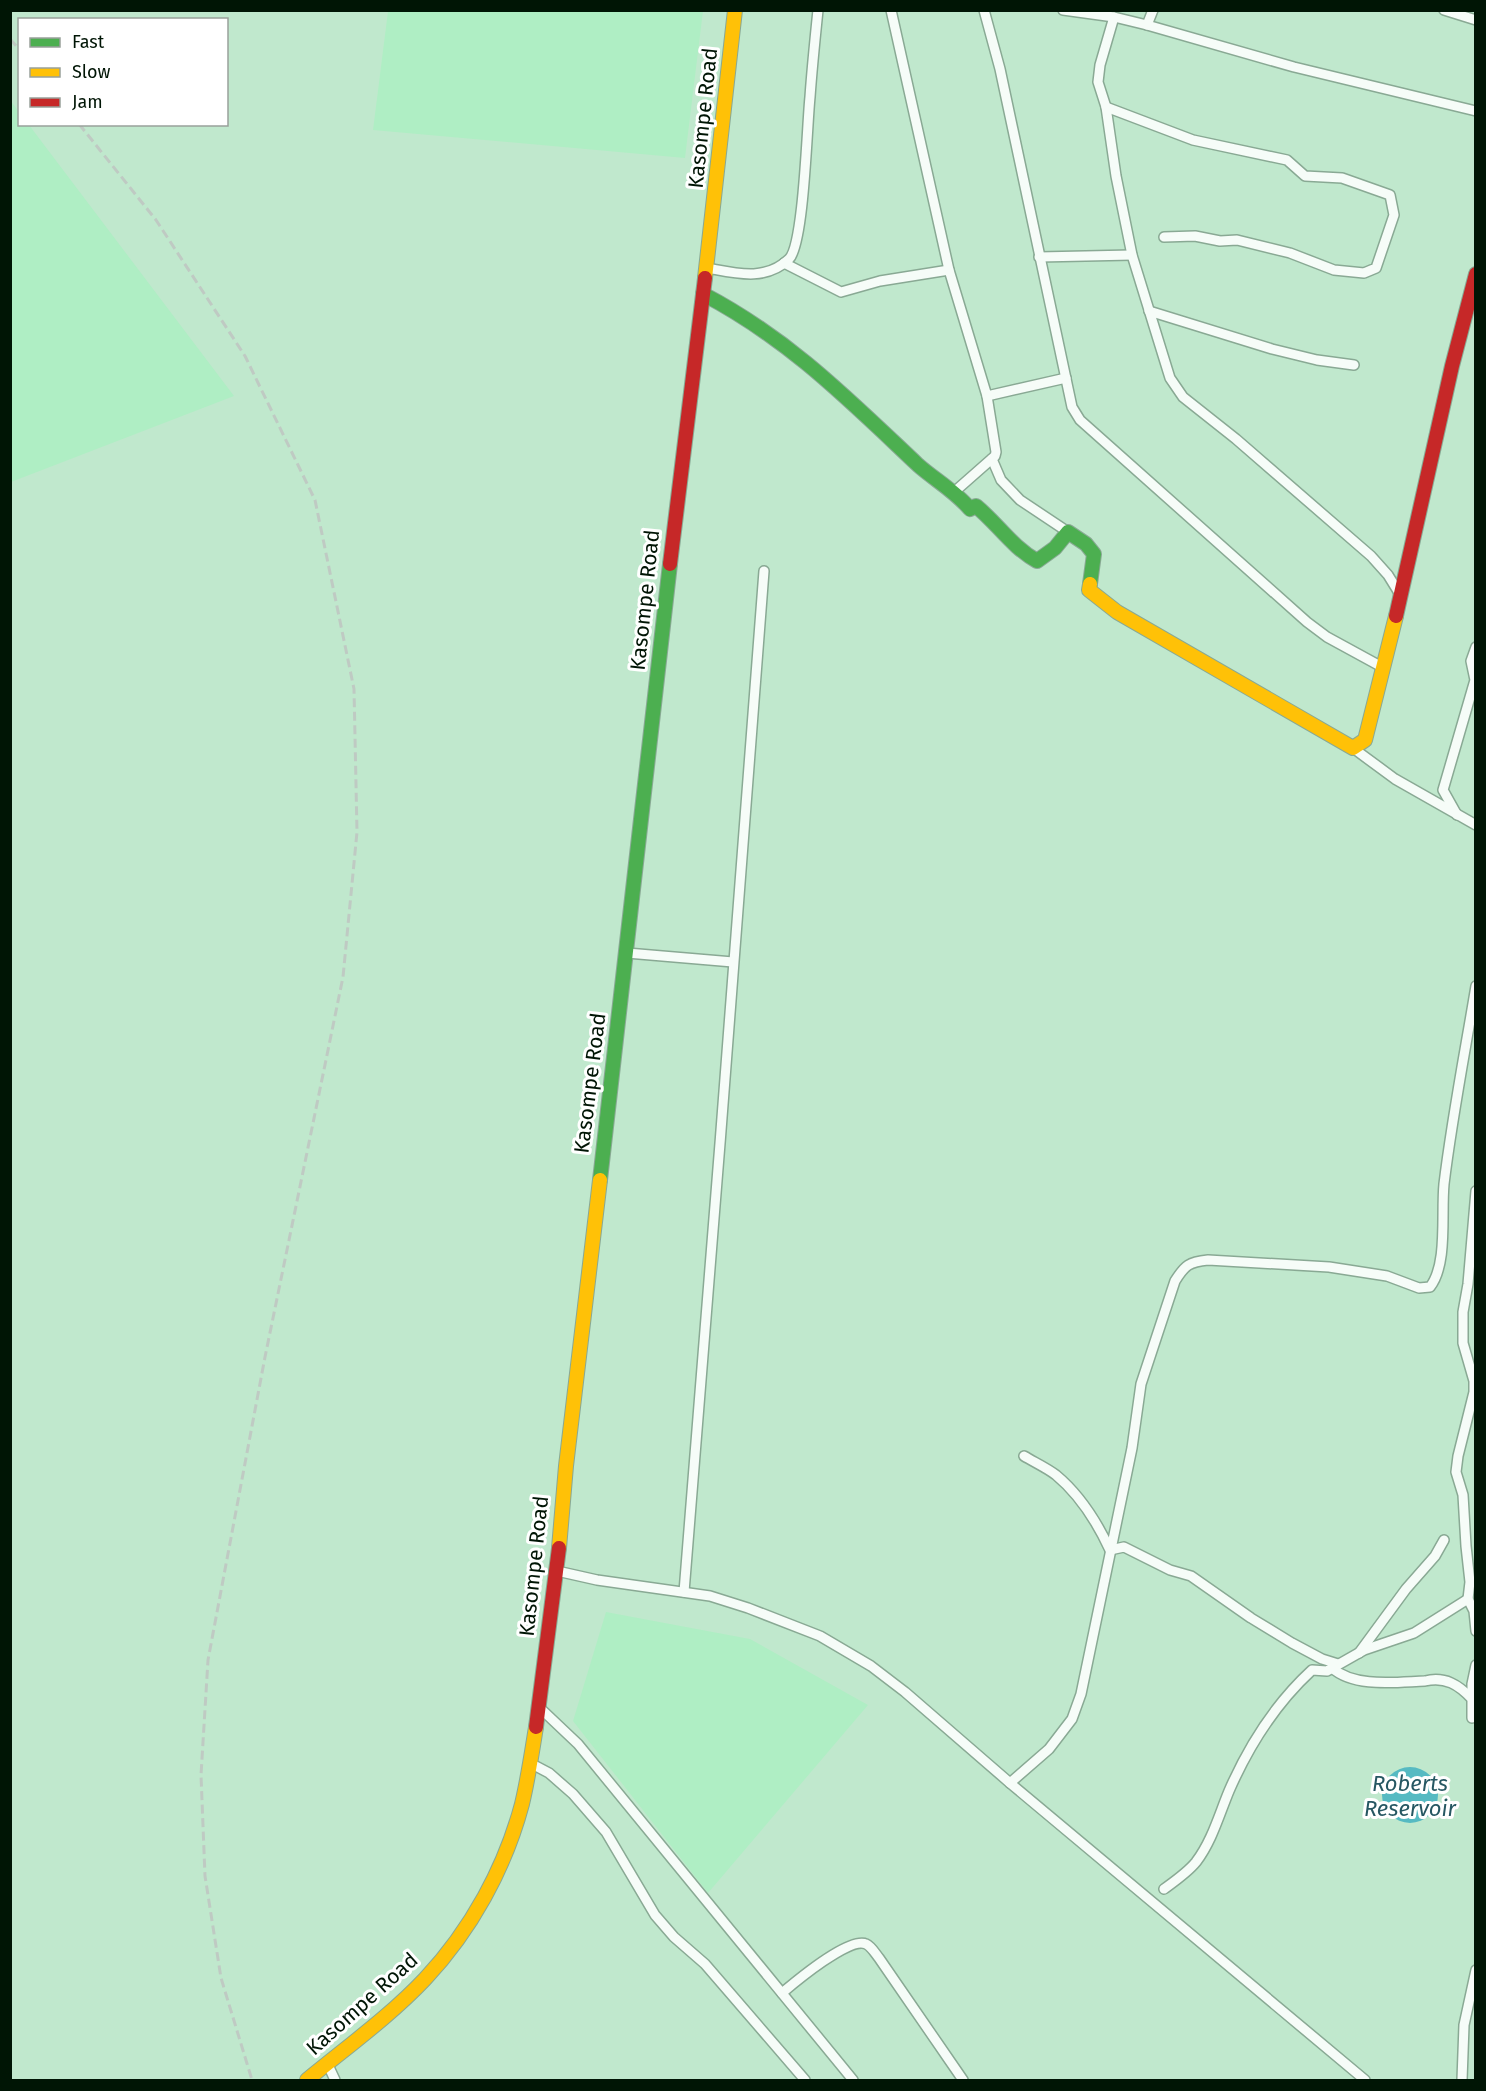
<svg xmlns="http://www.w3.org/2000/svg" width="1486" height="2091" viewBox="0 0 1486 2091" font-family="'Fira Sans',sans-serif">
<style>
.built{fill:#afeec4}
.water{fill:#56bac2}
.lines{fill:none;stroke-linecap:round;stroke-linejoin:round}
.street-casing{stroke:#89a994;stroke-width:12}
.fast-casing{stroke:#89a994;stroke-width:16}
.slow-casing{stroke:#89a994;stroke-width:16}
.jam-casing{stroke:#89a994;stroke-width:16}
.street{stroke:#f6fcf8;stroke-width:9}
.fast{stroke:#4caf50;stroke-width:14}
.slow{stroke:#ffc107;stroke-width:14}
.jam{stroke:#c62828;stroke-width:14}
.rail{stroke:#bfcac3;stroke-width:3;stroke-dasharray:9 4.5;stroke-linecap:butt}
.labels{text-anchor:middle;stroke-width:6;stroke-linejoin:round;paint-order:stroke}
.street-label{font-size:21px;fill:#001505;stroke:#fff}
.water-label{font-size:22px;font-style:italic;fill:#265762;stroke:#fff}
</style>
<rect width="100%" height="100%" fill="#c0e8cd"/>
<g class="built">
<path d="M388,11H703L685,158L373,130Z"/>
<path d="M10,100L19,112L20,124L29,125L234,396L11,482Z"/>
<path d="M606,1612L750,1639L868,1705L708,1893L573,1721Z"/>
</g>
<circle class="water" cx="1410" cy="1795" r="28"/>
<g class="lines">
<g class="street-casing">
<g id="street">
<path d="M891,10L949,270L987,396L1066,378"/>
<path d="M984,10L1000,69L1072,407L1080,420L1307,622L1327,637L1382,667"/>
<path d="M1063,10L1114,17L1147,25L1294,67L1476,111"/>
<path d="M1444,10L1476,20"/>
<path d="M1114,17L1100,65L1098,82L1106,107L1116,176L1132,255L1170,378L1183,397L1236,439L1371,556L1388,575L1401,596"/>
<path d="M1147,25L1153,10"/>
<path d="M1106,107L1193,140L1287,160L1305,176L1342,178L1390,195L1394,215L1376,268L1364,273L1334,270L1290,253L1237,240L1220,241L1195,236L1164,237"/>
<path d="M1039,257L1132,255"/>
<path d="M784,263L841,292L880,281L949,270"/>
<path d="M707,268C735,273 765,282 789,259C804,245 807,124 810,97C812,68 815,39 818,10"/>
<path d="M1149,311L1272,349L1317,360L1354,365"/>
<path d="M992,459L1001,480L1020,500L1068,532"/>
<path d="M953,493L995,456L996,452L987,396"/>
<path d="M1353,748L1395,779L1476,825"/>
<path d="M1457,815L1443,790L1475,680L1471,661L1476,647"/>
<path d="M627,953L733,962"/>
<path d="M1476,1191L1468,1284L1463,1312V1343L1474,1381V1392L1458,1456L1456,1472L1463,1495L1466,1546L1470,1582L1468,1599L1474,1611L1476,1631"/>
<path d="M1024,1456C1034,1462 1047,1468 1056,1475C1080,1495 1097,1522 1110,1550L1124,1547L1170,1570L1191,1576L1251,1618L1292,1643L1322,1659L1338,1664"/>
<path d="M557,1571L597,1580L710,1596L748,1608L820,1636L871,1666L905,1692L1010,1783L1365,2080"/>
<path d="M684,1592C713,1252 737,911 764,571"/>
<path d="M1359,1653L1406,1589L1435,1556L1444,1540"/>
<path d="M1332,1668C1355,1688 1396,1682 1425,1681C1445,1676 1459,1685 1472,1699V1718"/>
<path d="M1472,1699V1684L1476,1665"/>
<path d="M540,1708L578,1744L853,2080"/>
<path d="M530,1763L549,1773L573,1794L606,1832L655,1915L674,1937L705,1964L805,2080"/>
<path d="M1010,1783L1049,1749L1072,1719L1081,1694L1132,1448L1141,1384L1175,1281C1185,1265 1189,1262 1208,1260L1329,1267L1387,1276L1419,1288L1430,1287C1448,1264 1441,1214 1444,1184C1452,1118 1465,1052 1476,986"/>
<path d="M1164,1889C1175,1881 1188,1872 1196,1862C1212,1841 1219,1815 1229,1791C1249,1745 1275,1704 1312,1670L1327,1671L1364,1650L1414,1633L1468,1599"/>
<path d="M782,1993C795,1982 850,1936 866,1944C871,1946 875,1953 879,1958L963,2080"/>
<path d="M328,2065L335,2080"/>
<path d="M1462,2080L1464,2025L1476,1970"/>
</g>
</g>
<g class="fast-casing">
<g id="fast">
<path d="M703,294C789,339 848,399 918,465C935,480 955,491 970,509L976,506C998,524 1012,547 1037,561L1055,548L1068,532L1086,544L1094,554L1090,584"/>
<path d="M600,1180L670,564"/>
</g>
</g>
<g class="slow-casing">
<g id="slow">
<path d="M705,278L735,10"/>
<path d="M1090,584L1089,590L1117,612L1353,748L1365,740L1396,616"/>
<path d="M559,1548L566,1466L600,1180"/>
<path d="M307,2080C347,2047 390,2016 425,1979C471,1930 505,1868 522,1804C528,1779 532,1752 536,1727"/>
</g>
</g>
<g class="jam-casing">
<g id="jam">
<path d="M670,564L705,278"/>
<path d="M1396,616L1452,366L1476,274"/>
<path d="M536,1727L559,1548"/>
</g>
</g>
<use href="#street" class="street"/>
<use href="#fast" class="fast"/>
<use href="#slow" class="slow"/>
<use href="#jam" class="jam"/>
<g class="rail">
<path d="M10,39L20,50"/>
<path d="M79,124L156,220L245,356L315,500L354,689L357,832L343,977L265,1357L208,1660L201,1775L205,1876L221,1978L252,2080"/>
</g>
</g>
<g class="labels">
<g class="street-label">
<text transform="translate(703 118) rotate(-84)" y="7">Kasompe Road</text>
<text transform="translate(645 600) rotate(-84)" y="7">Kasompe Road</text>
<text transform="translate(590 1083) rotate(-83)" y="7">Kasompe Road</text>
<text transform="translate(534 1566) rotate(-84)" y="7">Kasompe Road</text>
<text transform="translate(362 2004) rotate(-42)" y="7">Kasompe Road</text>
</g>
<g class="water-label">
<text x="1410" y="1791">Roberts<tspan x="1410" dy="25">Reservoir</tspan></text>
</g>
</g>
<rect width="1486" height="2091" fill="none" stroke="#001505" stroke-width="24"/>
<rect x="18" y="18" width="210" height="108" fill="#ffffff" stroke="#99a19b" stroke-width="1.5"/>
<rect x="30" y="38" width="30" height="9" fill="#4caf50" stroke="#99a19b" stroke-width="1.5"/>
<text x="72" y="48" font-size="18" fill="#001505">Fast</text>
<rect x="30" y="68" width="30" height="9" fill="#ffc107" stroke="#99a19b" stroke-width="1.5"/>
<text x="72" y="78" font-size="18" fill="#001505">Slow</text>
<rect x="30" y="98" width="30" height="9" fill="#c62828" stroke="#99a19b" stroke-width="1.5"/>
<text x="72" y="108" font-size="18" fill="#001505">Jam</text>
</svg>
